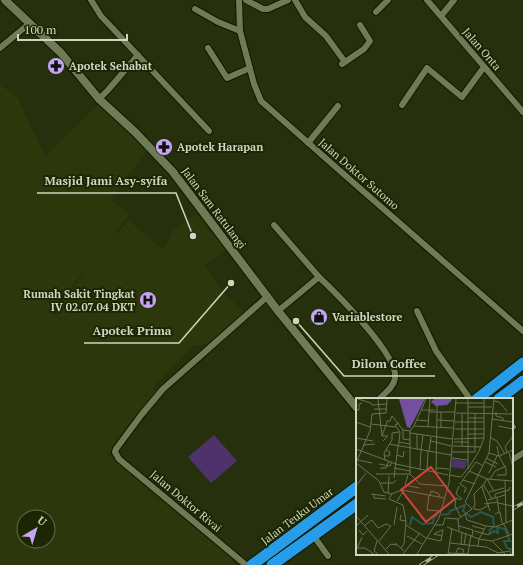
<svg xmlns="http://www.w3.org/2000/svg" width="523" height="565" viewBox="0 0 523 565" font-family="'PT Serif',serif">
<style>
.built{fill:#2c380b;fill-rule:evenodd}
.green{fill:#4d326c}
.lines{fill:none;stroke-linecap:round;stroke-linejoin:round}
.street-casing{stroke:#101700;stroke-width:8}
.secondary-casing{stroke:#101700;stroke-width:10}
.highway-casing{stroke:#101700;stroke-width:13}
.street{stroke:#6f7b55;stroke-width:6}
.secondary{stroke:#6f7b55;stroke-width:8}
.highway{stroke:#279de9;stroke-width:11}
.rail-casing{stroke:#a9b29a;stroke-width:3.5}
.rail{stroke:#1d2603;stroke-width:2;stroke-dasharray:6;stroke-linecap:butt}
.labels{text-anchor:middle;stroke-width:4;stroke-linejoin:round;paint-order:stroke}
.street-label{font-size:11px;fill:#ced6c1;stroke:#1d2603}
.poi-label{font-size:11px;font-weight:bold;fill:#ced6c1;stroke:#1d2603;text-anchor:start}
.inset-river{fill:none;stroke:#2a5750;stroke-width:2}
.inset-road{fill:none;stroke:#697254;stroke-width:1}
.view{fill:#d5423f;fill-opacity:0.15;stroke:#d5423f;stroke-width:2}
.inset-edge{fill:none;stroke:#ced6c1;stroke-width:2}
.leader{fill:none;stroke:#ced6c1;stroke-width:1.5}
.callout-dot{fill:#ced6c1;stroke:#1d2603;stroke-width:1.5}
.callout-label{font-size:12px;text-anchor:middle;font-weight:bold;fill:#ced6c1;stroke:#1d2603;stroke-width:4;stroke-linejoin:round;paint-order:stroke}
</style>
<rect width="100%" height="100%" fill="#26300c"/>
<path class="built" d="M0,85L17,97L45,156L98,105L147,150L111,199L129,215L108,242L129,221L164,250L173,231L196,214L226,250L204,266L217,282L221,290L242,310L244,313L205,345L192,346L152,389L156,392L108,455L232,559L234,565H0ZM91,264L55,313L65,322L53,314L54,306ZM24,517H48V541H24Z"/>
<path class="green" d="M214,435L237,461L211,483L188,457Z"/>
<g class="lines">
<g class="street-casing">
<g id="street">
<path d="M91,0L101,16L209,131"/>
<path d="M239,0L240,31L254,84L261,101L339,170L523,331"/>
<path d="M246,0L263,9H268L288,0"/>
<path d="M295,0L305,17L326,36L345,62"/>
<path d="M427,0L523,112"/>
<path d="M195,9L218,22L240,31"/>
<path d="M376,12L388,0"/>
<path d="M441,16L454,0"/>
<path d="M0,48L30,23"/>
<path d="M208,48L227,78L250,68"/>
<path d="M342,64L364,49L370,41L360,25"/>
<path d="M99,99L108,90L138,55"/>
<path d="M402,105L427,68L462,97L484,67"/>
<path d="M308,143L338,106"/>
<path d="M274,225L319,277"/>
<path d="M278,311L319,277C336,293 399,356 395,378C394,387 385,393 379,399"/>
<path d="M417,311L436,351L470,399"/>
<path d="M512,426L513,427"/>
<path d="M512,460L523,453"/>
<path d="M313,535L328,556"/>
<path d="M246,565L119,459L115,452L116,449L142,414L163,389L268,296"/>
</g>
</g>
<g class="secondary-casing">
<path id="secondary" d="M5,0L61,53L99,99L135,132L173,172L278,311L357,408"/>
</g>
<g class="highway-casing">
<g id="highway">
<path d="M477,399L523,363"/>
<path d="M499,399L523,381"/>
<path d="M252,565L357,487"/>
<path d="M272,565L357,504"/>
</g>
</g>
<use href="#street" class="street"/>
<use href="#secondary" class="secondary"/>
<use href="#highway" class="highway"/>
<g class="rail-casing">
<g id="rail">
<path d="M512,509L523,503"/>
<path d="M421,565L438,554"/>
</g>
</g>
<use href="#rail" class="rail"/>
</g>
<defs>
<g id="pharmacy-disc" transform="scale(0.9)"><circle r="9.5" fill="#c5a6f0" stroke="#1d2603"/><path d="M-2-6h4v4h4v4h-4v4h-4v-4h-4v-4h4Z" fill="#111"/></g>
<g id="hospital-disc" transform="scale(0.9)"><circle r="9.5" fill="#c5a6f0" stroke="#1d2603"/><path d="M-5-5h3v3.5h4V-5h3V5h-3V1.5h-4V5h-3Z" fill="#111"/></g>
<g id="shop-disc" transform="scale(0.9)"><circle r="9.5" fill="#c5a6f0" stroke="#1d2603"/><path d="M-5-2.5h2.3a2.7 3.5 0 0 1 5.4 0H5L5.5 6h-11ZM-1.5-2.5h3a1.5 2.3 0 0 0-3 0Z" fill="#111"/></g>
</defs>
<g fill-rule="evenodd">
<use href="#pharmacy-disc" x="56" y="66"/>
<use href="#pharmacy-disc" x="164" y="147"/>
<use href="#hospital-disc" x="148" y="300"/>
<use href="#shop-disc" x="319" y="317"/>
</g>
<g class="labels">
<g class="street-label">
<text transform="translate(482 49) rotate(49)" y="4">Jalan Onta</text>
<text transform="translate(359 174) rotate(41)" y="4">Jalan Doktor Sutomo</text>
<text transform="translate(214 208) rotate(53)" y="4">Jalan Sam Ratulangi</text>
<text transform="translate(186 501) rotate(40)" y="4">Jalan Doktor Rivai</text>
<text transform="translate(297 516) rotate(-37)" y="4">Jalan Teuku Umar</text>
</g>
<g class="poi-label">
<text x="69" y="70">Apotek Sehabat</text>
<text x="177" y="151">Apotek Harapan</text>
<text x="135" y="298" text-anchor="end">Rumah Sakit Tingkat<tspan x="135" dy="13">IV 02.07.04 DKT</tspan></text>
<text x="332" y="321">Variablestore</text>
</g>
</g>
<g transform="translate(356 398)">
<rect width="157" height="157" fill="#26300c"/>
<path d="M96,61L111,63L109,71L95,69Z" fill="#4d326c"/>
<path d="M43,1H69L54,30L51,29ZM78,1H96V2L91,7L80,8L75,4Z" fill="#734f9f"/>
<path class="inset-river" d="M85,117L93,116L94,113L109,107L107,113L115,119L125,114L137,119L138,128L133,133M54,127L56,119L66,126L77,125L78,119L82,117M134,136L138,133L142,135L141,129L149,131L154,143H148L151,150L157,152"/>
<path class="inset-road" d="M2,1L15,5L16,7L31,6M22,1L26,38M138,3L143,4L151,13M100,5H128M112,9H136M18,11H31M0,12H3V6L6,5M66,12H79M73,14H81V8M81,14H99M140,14V18L147,20V23M100,15L157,16M106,15V48M119,15V54M112,20H128M136,21L157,24M61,22L73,23M81,22L98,23M30,23H34L36,18L47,32L54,33M0,24L14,29M99,24H128M15,26L40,29M58,28L70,1M142,28L157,31M72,29L74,1M85,30V14M99,31H128M47,32V41L54,42M54,33L58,28L97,30M54,35L96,41M112,36H128M26,38L31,24M26,38H32L27,43M0,40L17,43M135,40L141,43L149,56M98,41L128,40M75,43L95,48M43,44L44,34L39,27L43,25M98,44H112M33,46L95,57M7,47L19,46M42,48L43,44L54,46M97,48L125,49M0,51L40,66L92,77M61,51V36M65,52L67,37M73,53L75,39M96,54H119M151,54L149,49L157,38M133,55L143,58L157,52M153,55L157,69M41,57L47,59L48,53M28,58H33L34,54L30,52M96,60L112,62M130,60L142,66M2,62L16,65M29,62L28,55L36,42V35L43,34M129,64L140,69M0,65L23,83L28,94L35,96L46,92L88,100M0,65L14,33L16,16L30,15L31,1M23,66L34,68L36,64M24,70H30L33,63M38,70L54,73M80,70L93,71M112,71L123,53L128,40V1M64,72L65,52M71,73L72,53M113,73L131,81L157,83M80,75L81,14M133,75L141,58M20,76H54L64,86L91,88M54,76V33M52,77L49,87L63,90M93,77L105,79L112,70V1M141,77H150V71L143,58L141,48M38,80L42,48M131,81L126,89L134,113M131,81L138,93M134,81L139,73L150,68M107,82L119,86M149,82L150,124M25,85H37L40,82M127,86L136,101M0,88L10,75M103,88L100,96L106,101M133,94L148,90M32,95L33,78M108,95L110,90L104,86L120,64L126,67M15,96L30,98M18,96V100L30,101M36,96L33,101L47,107L50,123M73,97L71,112L85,113M74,97L75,93L82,95L84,99M139,100V96L153,92L154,89M141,100L143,114M105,102L100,100L99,108L105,119M132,102L149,97M41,103L48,92M142,105L157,108M128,106L142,104M117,111L119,106L118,96L126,88M118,111L124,112L133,107M109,116L111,122L130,128L123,141L136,143L149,156M139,116L144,114L146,125M0,118L33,156M89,120L102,121L116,111L109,104L133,55L138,1M102,121L103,133M147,125L153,136M9,127L16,122L22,130L30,126L35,128L23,143M38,127L41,109M50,127L70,140M79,127H87L89,120M0,128L12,117M103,128L117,132L116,138M116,128L128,131M130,128L139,129L157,122M91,129L123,141L122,148M3,132L7,137L11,133M118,133L133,137L134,134M51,138L66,146M86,138L78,136L86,132M71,140L85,143L87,131M21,143L18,153L22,156M136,143L157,136M39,145L48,153M94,145L130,149L142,155L154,153L155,156M105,147L106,134M108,147L110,135M2,150H9L18,156M45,150L48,146L50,123L44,122L45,117M30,151L35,146L41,147M0,153L6,139M92,155L113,156M100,155L102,150L108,152L106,156M47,156L64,135M61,156L83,120L93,85L100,1M92,156L96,130M112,156L115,137"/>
<path class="view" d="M75,69L99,101L70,124L45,92Z"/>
<rect width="157" height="157" class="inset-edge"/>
</g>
<path class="leader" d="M193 236L176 193H37M231 283L179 343H84M296 321L344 376H435"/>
<g class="callout-dot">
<circle cx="193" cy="236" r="4"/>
<circle cx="231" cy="283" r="4"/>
<circle cx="296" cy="321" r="4"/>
</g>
<g class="callout-label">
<text x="106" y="185">Masjid Jami Asy-syifa</text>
<text x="132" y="335">Apotek Prima</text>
<text x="389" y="368">Dilom Coffee</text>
</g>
<g transform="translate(36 529) rotate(38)"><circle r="19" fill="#1d2603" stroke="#646c4f"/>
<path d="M0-3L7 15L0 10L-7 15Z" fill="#c5a6f0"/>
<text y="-6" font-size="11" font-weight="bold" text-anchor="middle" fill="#ced6c1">U</text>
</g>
<path d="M18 34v6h109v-6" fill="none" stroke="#ced6c1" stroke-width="2"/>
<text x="24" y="34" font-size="12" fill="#ced6c1" stroke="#1d2603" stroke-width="3" paint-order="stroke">100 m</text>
</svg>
